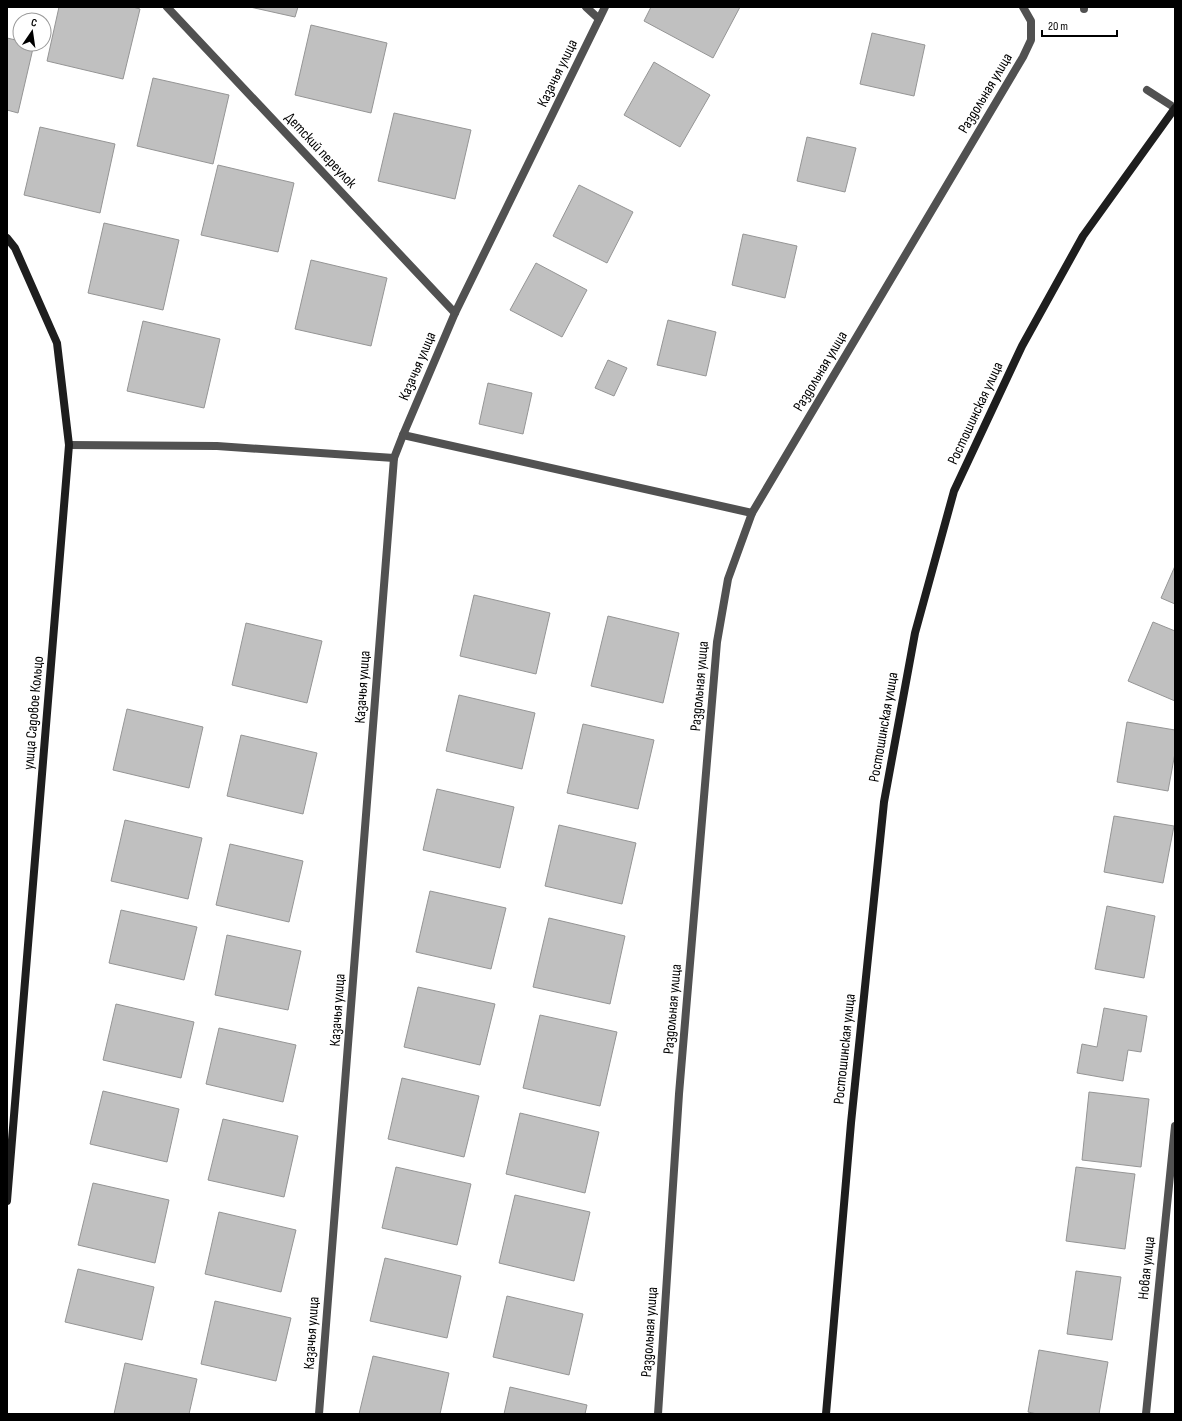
<svg xmlns="http://www.w3.org/2000/svg" width="1182" height="1421" viewBox="0 0 1182 1421" font-family="'Sofia Sans Condensed',sans-serif">
<style>
.building{fill:#c0c0c0;stroke:#959595}
.lines{fill:none;stroke-linecap:round;stroke-linejoin:round}
.service{stroke:#515151;stroke-width:8}
.minor{stroke:#515151;stroke-width:8}
.tertiary{stroke:#515151;stroke-width:8}
.secondary{stroke:#1e1e1e;stroke-width:8}
.labels{text-anchor:middle;stroke-width:3;stroke-linejoin:round;paint-order:stroke}
.street-label{font-size:15px;fill:#000;stroke:#fff}
</style>
<rect width="100%" height="100%" fill="#fff"/>
<g class="building">
<path d="M59,7H133L140,9L123,79L47,61Z"/>
<path d="M250,7H298L295,17Z"/>
<path d="M651,7H740L713,58L644,21Z"/>
<path d="M311,25L387,43L371,113L295,95Z"/>
<path d="M872,33L925,45L914,96L860,84Z"/>
<path d="M7,38L20,41V44H34L18,113L7,110Z"/>
<path d="M654,62L710,95L680,147L624,115Z"/>
<path d="M153,78L229,95L213,164L137,146Z"/>
<path d="M394,113L471,130L455,199L378,181Z"/>
<path d="M40,127L115,144L100,213L24,195Z"/>
<path d="M807,137L856,148L845,192L797,181Z"/>
<path d="M218,165L294,183L278,252L201,235Z"/>
<path d="M579,185L633,212L607,263L553,236Z"/>
<path d="M104,223L179,240L163,310L88,293Z"/>
<path d="M743,234L797,246L785,298L732,285Z"/>
<path d="M311,260L387,278L371,346L295,329Z"/>
<path d="M536,263L587,290L562,337L510,310Z"/>
<path d="M668,320L716,332L706,376L657,365Z"/>
<path d="M143,321L220,339L204,408L127,391Z"/>
<path d="M608,360L627,368L614,396L595,388Z"/>
<path d="M488,383L532,393L523,434L479,424Z"/>
<path d="M1175,566V604L1161,598Z"/>
<path d="M474,595L550,613L536,674L460,656Z"/>
<path d="M608,616L679,633L663,703L591,686Z"/>
<path d="M1153,622L1175,631V701L1128,681Z"/>
<path d="M246,623L322,641L307,703L232,685Z"/>
<path d="M459,695L535,713L522,769L446,751Z"/>
<path d="M127,709L203,727L189,788L113,770Z"/>
<path d="M1127,722L1175,730V753L1168,791L1117,782Z"/>
<path d="M583,724L654,740L638,809L567,793Z"/>
<path d="M241,735L317,753L303,814L227,796Z"/>
<path d="M437,789L514,807L500,868L423,850Z"/>
<path d="M1114,816L1174,826L1163,883L1104,872Z"/>
<path d="M125,820L202,838L188,899L111,881Z"/>
<path d="M559,825L636,843L622,904L545,886Z"/>
<path d="M230,844L303,861L289,922L216,905Z"/>
<path d="M430,891L506,908L491,969L416,952Z"/>
<path d="M1107,906L1155,916L1144,978L1095,969Z"/>
<path d="M121,910L197,927L184,980L109,963Z"/>
<path d="M549,918L625,936L610,1004L533,987Z"/>
<path d="M227,935L301,951L288,1010L215,995Z"/>
<path d="M418,987L495,1004L480,1065L404,1047Z"/>
<path d="M116,1004L194,1022L181,1078L103,1060Z"/>
<path d="M1104,1008L1147,1016L1141,1052L1128,1050L1123,1081L1077,1073L1082,1044L1097,1047Z"/>
<path d="M540,1015L617,1032L600,1106L523,1088Z"/>
<path d="M219,1028L296,1045L283,1102L206,1084Z"/>
<path d="M402,1078L479,1096L464,1157L388,1139Z"/>
<path d="M103,1091L179,1109L167,1162L90,1144Z"/>
<path d="M1089,1092L1149,1099L1141,1167L1082,1160Z"/>
<path d="M520,1113L599,1132L585,1193L506,1174Z"/>
<path d="M223,1119L298,1136L284,1197L208,1180Z"/>
<path d="M396,1167L471,1184L457,1245L382,1228Z"/>
<path d="M1076,1167L1135,1174L1125,1249L1066,1241Z"/>
<path d="M93,1183L169,1200L155,1263L78,1245Z"/>
<path d="M515,1195L590,1212L574,1281L499,1263Z"/>
<path d="M219,1212L296,1230L281,1292L205,1274Z"/>
<path d="M385,1258L461,1276L447,1338L370,1321Z"/>
<path d="M78,1269L154,1287L142,1340L65,1322Z"/>
<path d="M1076,1271L1121,1277L1112,1340L1067,1334Z"/>
<path d="M507,1296L583,1314L569,1375L493,1357Z"/>
<path d="M215,1301L291,1318L276,1381L201,1364Z"/>
<path d="M1039,1350L1108,1362L1099,1414H1037L1028,1412Z"/>
<path d="M373,1356L449,1373L440,1414H359Z"/>
<path d="M125,1363L197,1379L189,1414H114Z"/>
<path d="M510,1387L587,1405L585,1414H504Z"/>
</g>
<g class="lines">
<g class="service">
<path d="M1084,9V7"/>
<path d="M1147,90L1175,108"/>
</g>
<g class="minor">
<path d="M167,7L455,313"/>
<path d="M586,7L599,19"/>
<path d="M403,435L752,513"/>
<path d="M69,445L217,446L394,458"/>
<path d="M319,1414L394,458L403,435L455,313L605,7"/>
<path d="M1146,1414L1175,1126"/>
</g>
<path class="tertiary" d="M658,1414L679,1094L717,642L728,579L752,513L1023,57L1031,40V21L1023,7"/>
<g class="secondary">
<path d="M7,238L15,248L57,343L69,445L7,1201"/>
<path d="M826,1414L851,1123L884,802L915,633L954,491L1022,346L1083,236L1175,108"/>
</g>
</g>
<g class="labels">
<g class="street-label">
<text transform="translate(557 73) rotate(-64)" y="5">Казачья улица</text>
<text transform="translate(985 93) rotate(-59)" y="5">Раздольная улица</text>
<text transform="translate(321 150) rotate(47)" y="5">Детский переулок</text>
<text transform="translate(417 366) rotate(-67)" y="5">Казачья улица</text>
<text transform="translate(820 371) rotate(-59)" y="5">Раздольная улица</text>
<text transform="translate(975 413) rotate(-65)" y="5">Ростошинская улица</text>
<text transform="translate(699 686) rotate(-85)" y="5">Раздольная улица</text>
<text transform="translate(362 687) rotate(-86)" y="5">Казачья улица</text>
<text transform="translate(33 713) rotate(-85)" y="5">улица Садовое Кольцо</text>
<text transform="translate(883 727) rotate(-80)" y="5">Ростошинская улица</text>
<text transform="translate(672 1009) rotate(-85)" y="5">Раздольная улица</text>
<text transform="translate(337 1010) rotate(-86)" y="5">Казачья улица</text>
<text transform="translate(844 1049) rotate(-84)" y="5">Ростошинская улица</text>
<text transform="translate(1146 1268) rotate(-84)" y="5">Новая улица</text>
<text transform="translate(649 1332) rotate(-86)" y="5">Раздольная улица</text>
<text transform="translate(311 1333) rotate(-86)" y="5">Казачья улица</text>
</g>
</g>
<rect width="1182" height="1421" fill="none" stroke="#000000" stroke-width="16"/>
<g transform="translate(32 32) rotate(13)"><circle r="19" fill="#ffffff" stroke="#999999"/>
<path d="M0-3L7 15L0 10L-7 15Z" fill="#000000"/>
<text y="-6" font-size="11" font-weight="bold" text-anchor="middle" fill="#000000">С</text>
</g>
<path d="M1042 30v6h75v-6" fill="none" stroke="#000000" stroke-width="2"/>
<text x="1048" y="30" font-size="12" fill="#000000" stroke="#ffffff" stroke-width="3" paint-order="stroke">20 m</text>
</svg>
